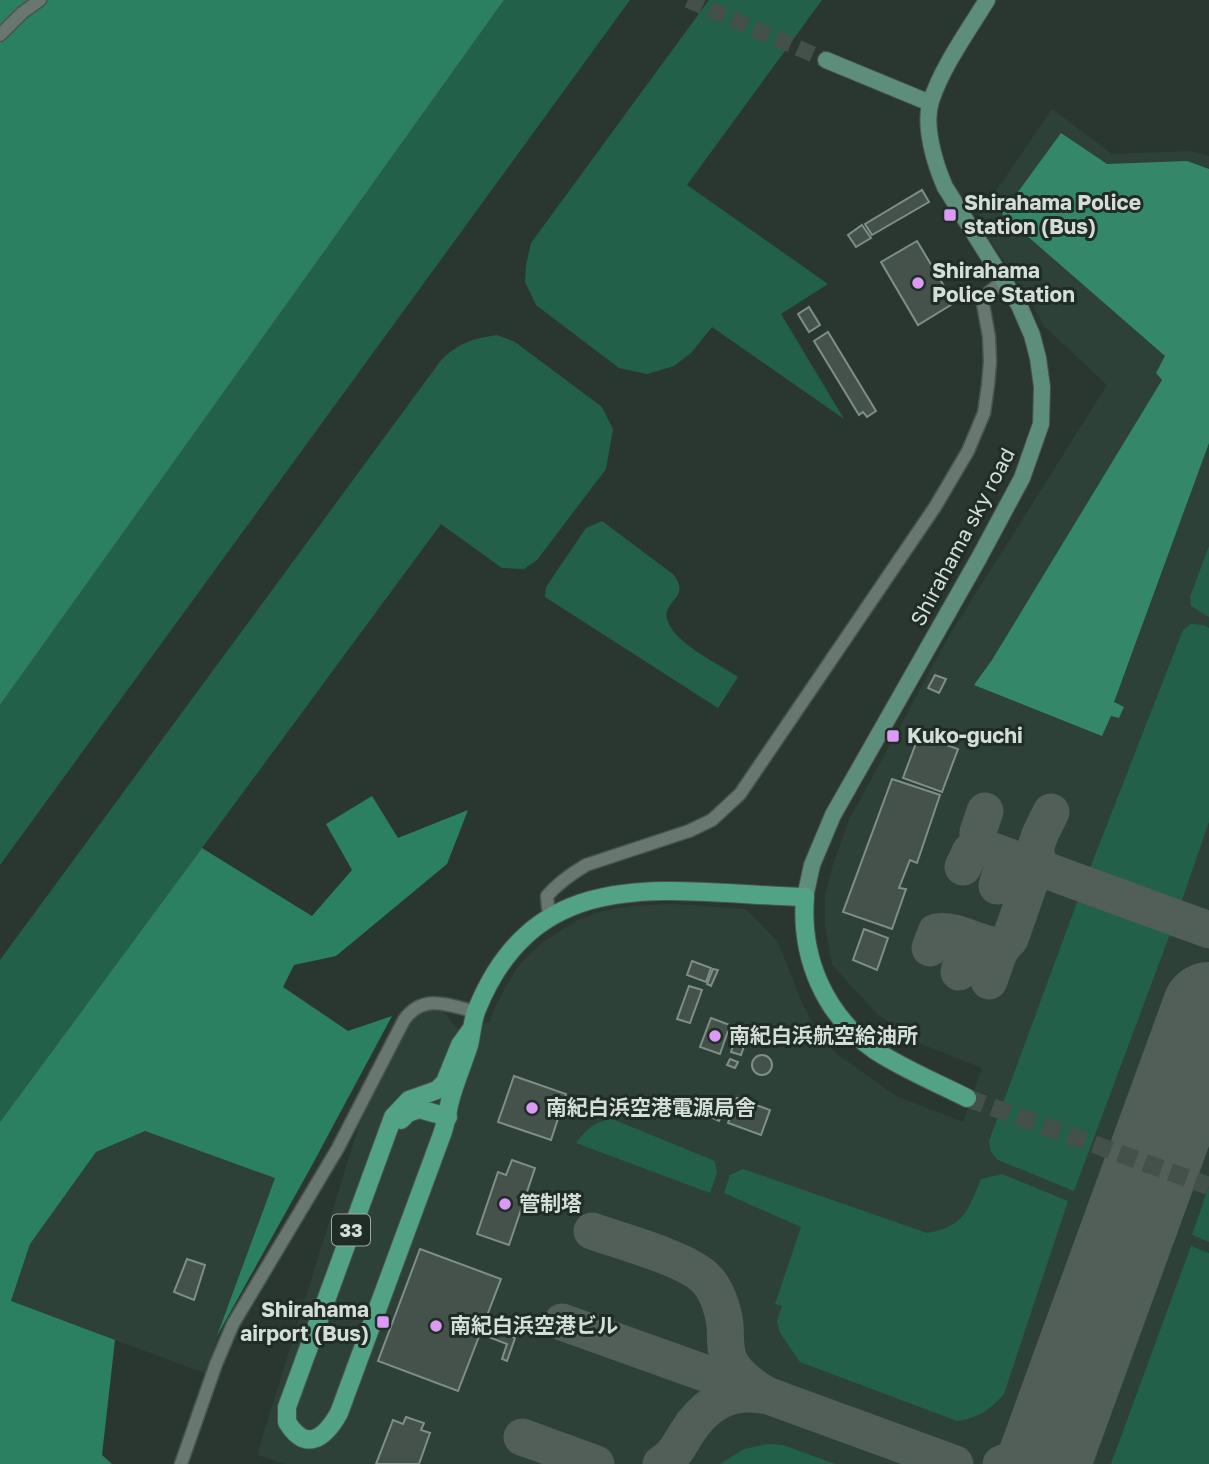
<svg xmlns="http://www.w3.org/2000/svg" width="1209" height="1464" viewBox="0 0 1209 1464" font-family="'Golos Text','Noto Sans JP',sans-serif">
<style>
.built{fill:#2d4138}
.green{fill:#236049}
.forest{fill:#2b8061}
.water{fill:#348869}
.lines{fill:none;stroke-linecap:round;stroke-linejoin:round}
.taxiway{stroke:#525e58;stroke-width:37}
.runway{stroke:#525e58;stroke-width:94}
.building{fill:#44524b;stroke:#7f8e87;stroke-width:2}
.secondary-tunnel{stroke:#44504a;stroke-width:16;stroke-dasharray:16 8;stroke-linecap:butt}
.primary-tunnel{stroke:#44504a;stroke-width:18;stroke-dasharray:18 9;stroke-linecap:butt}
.street-casing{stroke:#49534f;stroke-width:15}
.secondary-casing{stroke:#49534f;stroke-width:18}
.primary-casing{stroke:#49534f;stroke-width:20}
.street{stroke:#687770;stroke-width:12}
.secondary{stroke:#5d8d7b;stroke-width:16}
.primary{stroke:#52a386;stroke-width:18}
.poi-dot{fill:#da9af6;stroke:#202d27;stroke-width:2.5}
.labels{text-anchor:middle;stroke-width:6;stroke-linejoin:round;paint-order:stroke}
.shield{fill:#202d27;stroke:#9fa8a4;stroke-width:2}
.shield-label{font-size:19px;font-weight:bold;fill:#d5ddd9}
.poi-label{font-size:21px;font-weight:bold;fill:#d5ddd9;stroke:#202d27;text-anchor:start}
.street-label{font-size:21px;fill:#d5ddd9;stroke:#202d27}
</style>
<rect width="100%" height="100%" fill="#2a3731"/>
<g class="built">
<path d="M1052,109L1112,154L1191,151L1209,156V1464H285L257,1455L360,1122L412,1020L421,1010L441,1009L458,1029L490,1022L493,1011L506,986L519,965L544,941L579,919L603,911L630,906L673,904L746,909L778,942L802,1003L821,1039L838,1055L896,1096L963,1122L982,1068L921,1044L877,1014L832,965L825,925V894L833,864L850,818L949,636L1107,385L1045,327L1021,286L976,220Z"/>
<path d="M145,1131L275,1178L205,1373L11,1302L30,1244L96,1152Z"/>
</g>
<g class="green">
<path d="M504,0H630L0,865V705Z"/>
<path d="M709,0H822L687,185L828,284L781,314L844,419L712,327L691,353L674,366L647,374L619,368L536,305L525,282L526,265L531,243Z"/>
<path d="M497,335L515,342L602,407L613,429L606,469L537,560L524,569L502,568L441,524L0,1122V960L442,359C461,342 472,339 497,335Z"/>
<path d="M602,521L674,575C691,599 663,599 667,619C673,643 719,664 738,677L718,708L545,597L546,587L586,528Z"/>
<path d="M1209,546V617L1191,606L1190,597Z"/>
<path d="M1191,624L1203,625L1209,628V822L1181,903L1090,868L1183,630Z"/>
<path d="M1079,897L1170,934L1074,1191L998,1160L991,1152L989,1141Z"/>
<path d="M612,1119L715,1161L717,1173L710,1193L576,1143C587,1129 594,1122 612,1119Z"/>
<path d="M743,1169L927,1233C964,1227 968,1210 981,1179L1002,1174L1068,1201L1004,1394C990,1410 978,1418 957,1421L800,1362L780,1333L777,1321L782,1306L775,1304L801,1227L724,1193L730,1175Z"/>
<path d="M1209,1186V1242L1192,1235Z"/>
<path d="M1191,1246L1209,1253V1464H1111Z"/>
<path d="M768,1444L783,1445L835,1464H720L744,1449Z"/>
</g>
<g class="forest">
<path d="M0,0H504L0,705Z"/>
<path d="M372,796L398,838L468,810L447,864L336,956L294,965L283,987L348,1031L392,1016L311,1167L217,1336L275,1178L145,1131L96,1152L30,1244L11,1301L115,1340L102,1455L112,1464H0V1122L202,848L312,916L352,870L326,824Z"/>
</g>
<path class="water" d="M1061,133L1107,164L1187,161L1209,169V443L1114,702L1124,707L1119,718L1111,716L1102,736L974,685L992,660L1162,380L1156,373L1165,356L1002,214Z"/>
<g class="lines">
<g class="taxiway">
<path d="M985,848L978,841V832L985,811"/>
<path d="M963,867L970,852L976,847L985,848L1209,930"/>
<path d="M997,886C1001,872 1001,864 1017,860"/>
<path d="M930,948L936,932C959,928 980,947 1003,946L1010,939L1031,879L1036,872L1045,871C1026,851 1041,834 1051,812"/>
<path d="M959,972C963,957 965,948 981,942"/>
<path d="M989,981L998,955L1003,946"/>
<path d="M592,1231C620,1241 683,1258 703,1276C716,1287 723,1308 725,1325C726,1338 724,1349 730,1362C738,1377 752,1386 766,1395L955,1464"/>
<path d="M562,1322L755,1391"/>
<path d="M522,1437L596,1464"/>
<path d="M661,1464C674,1456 679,1446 686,1434C704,1405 728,1390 761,1395"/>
<path d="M1001,1464C1024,1456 1040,1446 1057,1427"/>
</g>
<path class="runway" d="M1043,1464L1209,1009"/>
</g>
<g class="building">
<path d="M922,190L929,202L872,235L865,224Z"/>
<path d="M862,225L871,238L856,247L848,235Z"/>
<path d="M917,241L954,303L918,325L881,262Z"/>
<path d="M809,307L820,325L809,332L798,314Z"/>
<path d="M828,332L876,411L867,417L863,412L859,415L814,341Z"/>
<path d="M935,675L946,679L939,693L928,688Z"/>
<path d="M919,735L958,749L942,792L903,778Z"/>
<path d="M892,779L940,795L917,863L910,860L899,888L906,889L892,929L843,912Z"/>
<path d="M864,929L888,938L877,970L853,960Z"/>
<path d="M692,961L711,968L706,982L687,975Z"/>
<path d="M713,969L718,970L711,986L707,984Z"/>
<path d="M689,986L702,990L690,1023L677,1019Z"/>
<path d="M711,1018L730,1025L720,1054L700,1047Z"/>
<path d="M734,1042L744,1046L741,1055L731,1052Z"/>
<circle cx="762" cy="1065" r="10"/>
<path d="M730,1059L738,1062L735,1068L727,1065Z"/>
<path d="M514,1076L566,1094L551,1140L498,1122Z"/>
<path d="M737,1098L770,1110L761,1135L728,1123Z"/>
<path d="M715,1099L726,1103L719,1121L708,1116Z"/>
<path d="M512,1160L535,1168L509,1245L477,1234L498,1172L506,1175Z"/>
<path d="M420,1249L501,1279L458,1391L378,1361Z"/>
<path d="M187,1259L205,1265L194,1300L174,1292Z"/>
<path d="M483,1319L509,1329L507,1335L515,1338L507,1361L502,1359L507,1344L478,1333Z"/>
<path d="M406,1417L424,1423L421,1430L430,1433L419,1464H376L393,1420L403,1424Z"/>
</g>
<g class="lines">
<path class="secondary-tunnel" d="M688,0L826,60"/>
<path class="primary-tunnel" d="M967,1098L1209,1186"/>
<g class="street-casing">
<g id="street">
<path d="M0,35L22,13L40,0"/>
<path d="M553,916L548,908L547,896C558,883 571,874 586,865L689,831L712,820L740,794L935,507L968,451L984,413L988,385L990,362L989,337L983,304L987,294L1004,280"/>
<path d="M181,1464L216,1364L233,1324L338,1148L404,1020C423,993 449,1005 476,1012"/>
</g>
</g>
<g class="secondary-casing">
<g id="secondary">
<path d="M826,60L930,103"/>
<path d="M805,897L812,865L833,815L979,558L1022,478L1041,424L1042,387L1038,358L1032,335L1019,305L945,187C935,164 923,126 931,101C942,67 968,31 987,0"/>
</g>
</g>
<g class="primary-casing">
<g id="primary">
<path d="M470,1031L460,1045L445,1082L437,1090L409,1100L393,1117L287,1407V1422C306,1453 325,1438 339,1413L441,1137C446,1125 447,1113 450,1101C455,1082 463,1064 469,1045C472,1033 472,1021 477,1009C539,857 674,894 805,897C800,958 825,1016 876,1051C904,1069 937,1083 967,1098"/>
<path d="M401,1120L408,1113L419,1109L448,1117"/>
</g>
</g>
<use href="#street" class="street"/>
<use href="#secondary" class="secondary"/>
<use href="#primary" class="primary"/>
</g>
<g class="poi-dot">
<rect x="943" y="208" width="14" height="14" rx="3.5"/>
<circle cx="918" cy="283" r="7"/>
<rect x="886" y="729" width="14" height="14" rx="3.5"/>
<circle cx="715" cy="1036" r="7"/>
<circle cx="532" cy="1108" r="7"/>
<circle cx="505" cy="1204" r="7"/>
<rect x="376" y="1315" width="14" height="14" rx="3.5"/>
<circle cx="436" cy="1326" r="7"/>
</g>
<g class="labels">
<rect class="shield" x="332" y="1214.5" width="38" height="31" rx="5"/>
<g class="shield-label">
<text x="351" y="1237">33</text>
</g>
<g class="poi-label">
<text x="964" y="210">Shirahama Police<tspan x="964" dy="24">station (Bus)</tspan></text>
<text x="932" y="278">Shirahama<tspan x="932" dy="24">Police Station</tspan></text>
<text x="907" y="743">Kuko-guchi</text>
<text x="729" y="1043">南紀白浜航空給油所</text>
<text x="546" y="1115">南紀白浜空港電源局舎</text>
<text x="519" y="1211">管制塔</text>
<text x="369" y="1317" text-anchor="end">Shirahama<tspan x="369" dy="24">airport (Bus)</tspan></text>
<text x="450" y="1333">南紀白浜空港ビル</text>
</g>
<g class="street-label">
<text transform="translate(963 537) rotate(-62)" y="7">Shirahama sky road</text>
</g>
</g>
</svg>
